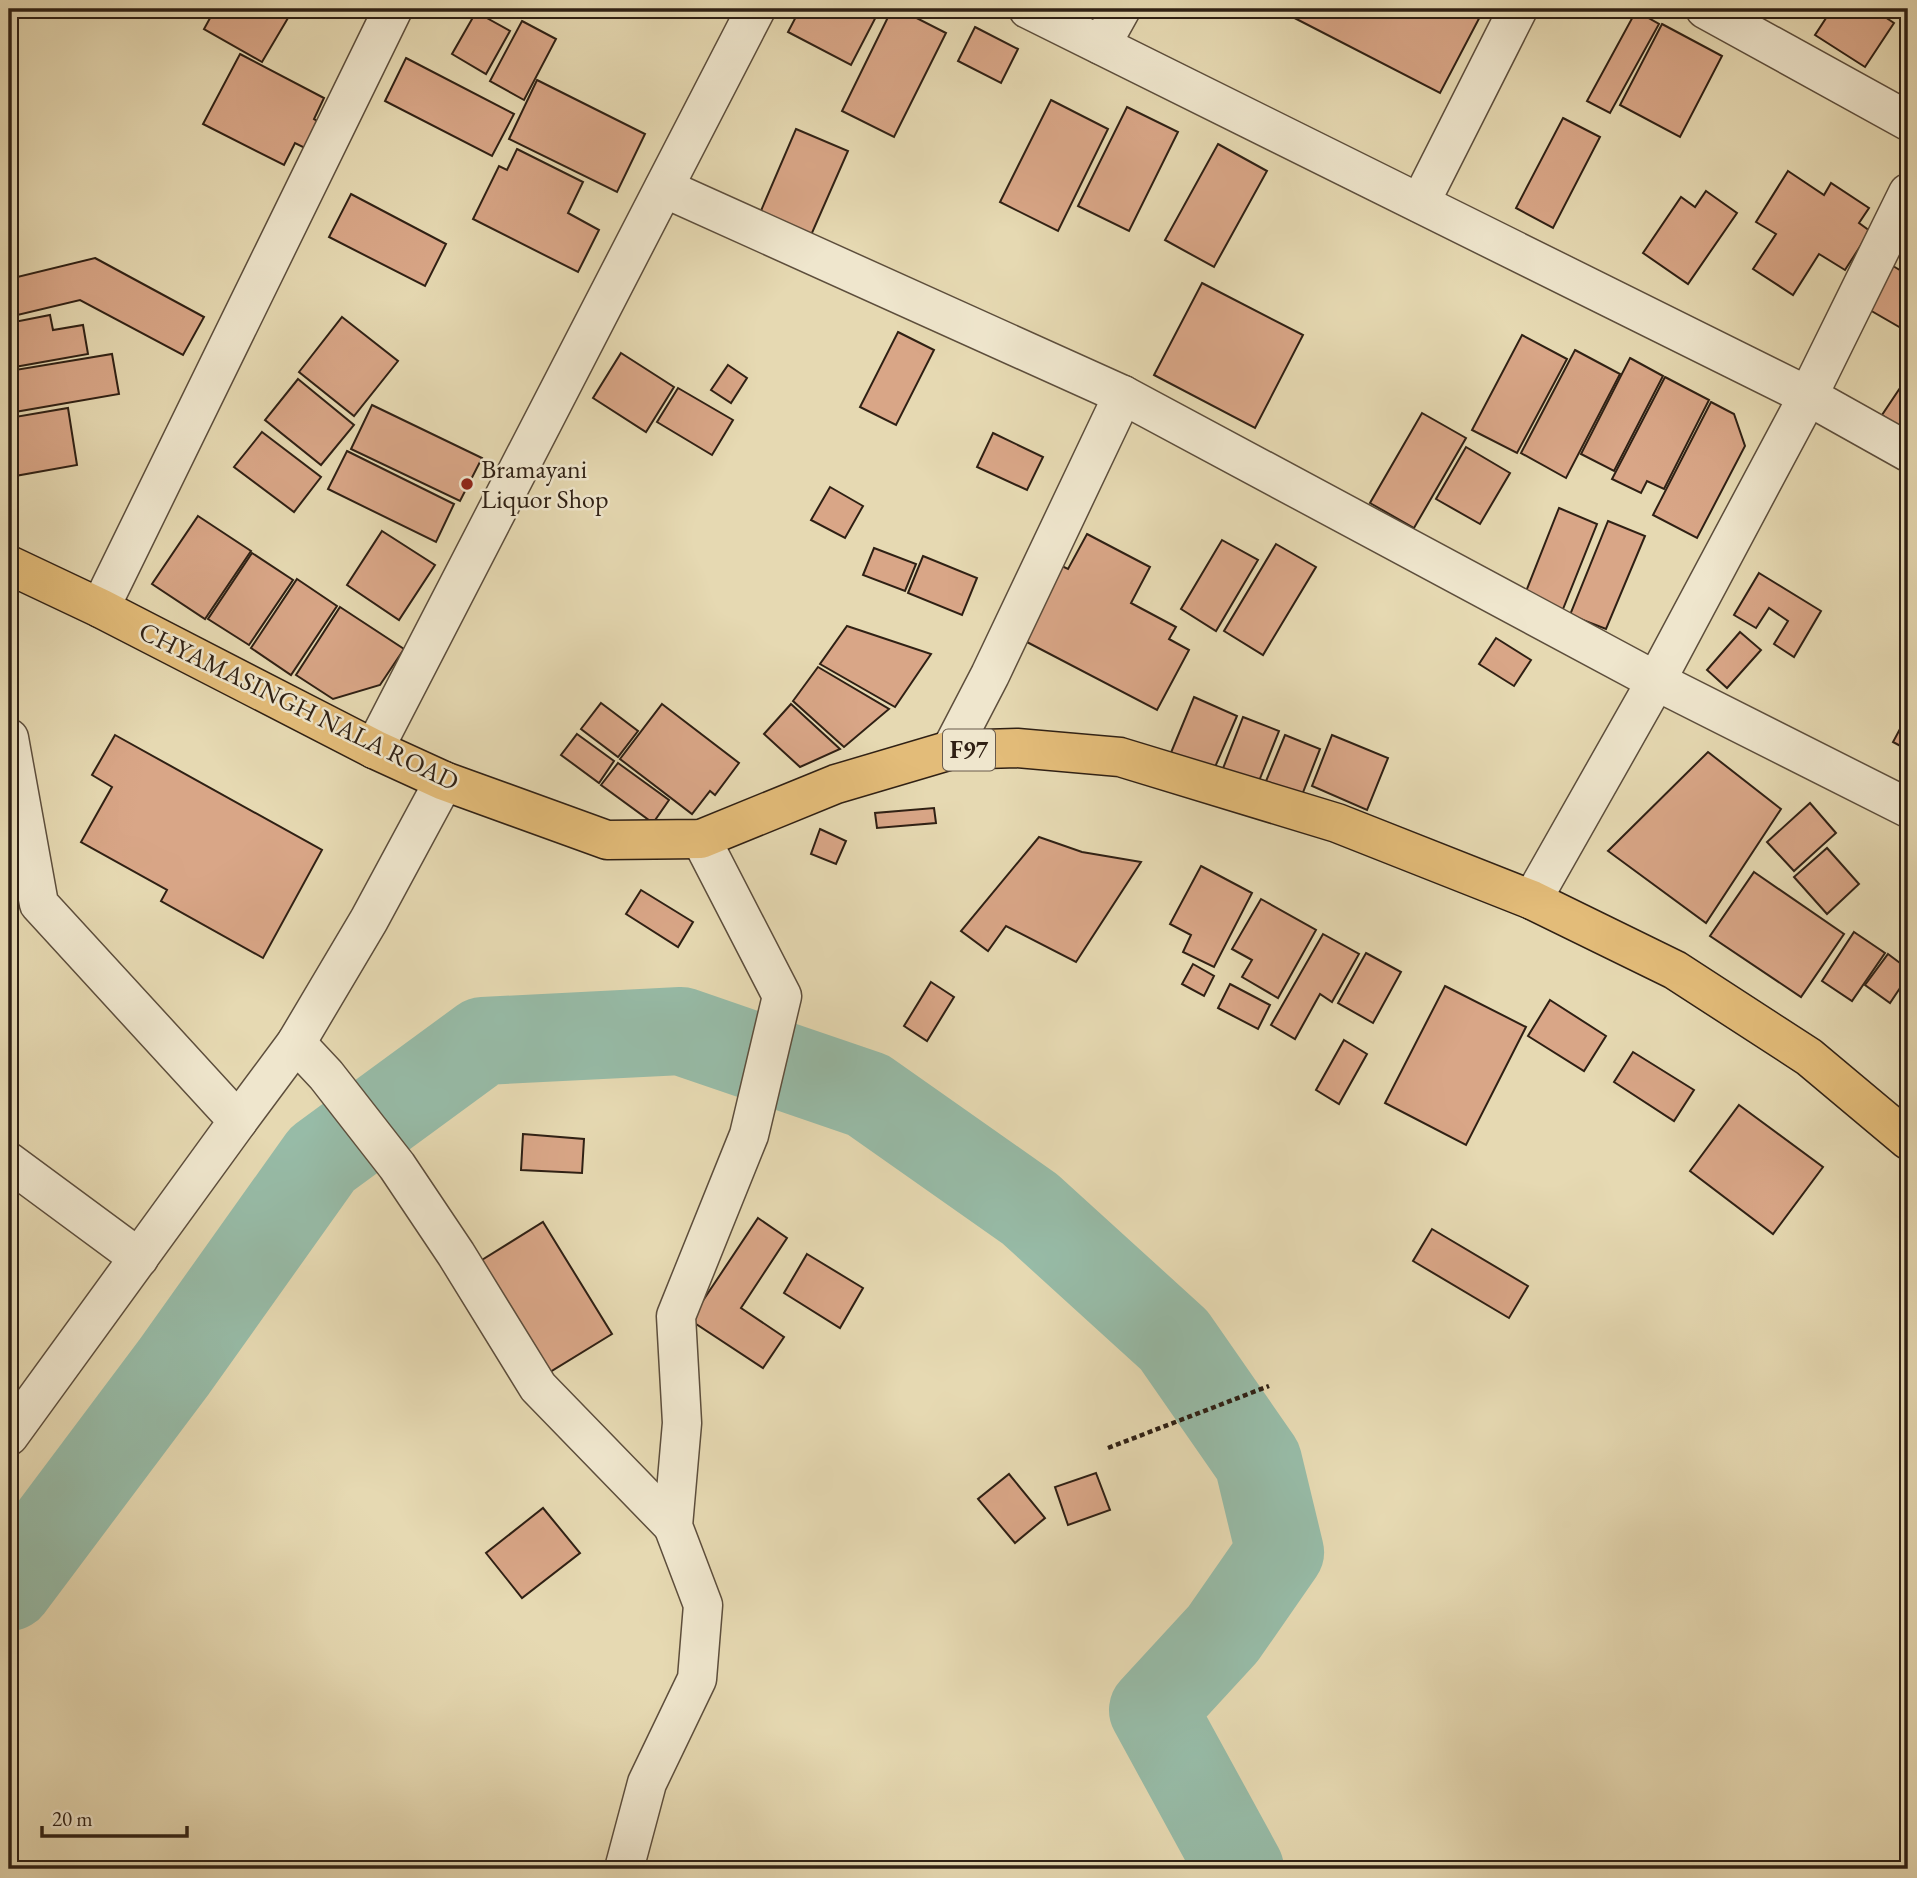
<svg xmlns="http://www.w3.org/2000/svg" width="1917" height="1878" viewBox="0 0 1917 1878" font-family="'EB Garamond',serif">
<style>
.lines{fill:none;stroke-linecap:round;stroke-linejoin:round}
.river{stroke:#97bba7;stroke-width:88}
.building{fill:#d9a687;stroke:#2f2014;stroke-width:2}
.street-casing{stroke:#5d4e3c;stroke-width:41}
.primary-casing{stroke:#2f2014;stroke-width:41}
.path{stroke:#2f2014;stroke-width:4.5;stroke-dasharray:5 3.5;stroke-linecap:butt}
.street{stroke:#efe6cd;stroke-width:38}
.primary{stroke:#e3bc79;stroke-width:38}
.poi-dot{fill:#8f2418;stroke:#efe6cd;stroke-width:2.5}
.labels{text-anchor:middle;stroke-width:5;stroke-linejoin:round;paint-order:stroke}
.shield{fill:#efe6cd;stroke:#695b4c;stroke-width:2}
.shield-label{font-size:24px;font-weight:bold;fill:#2f2014}
.poi-label{font-size:26px;fill:#2f2014;stroke:#efe6cd;text-anchor:start}
.street-label{font-size:26px;fill:#2f2014;stroke:#efe6cd}
</style>
<rect width="100%" height="100%" fill="#e6d9b2"/>
<filter id="stains"><feTurbulence type="fractalNoise" baseFrequency=".00286" numOctaves="4"/><feColorMatrix values="0 0 0 0 .2 0 0 0 0 .09 0 0 0 0 .02 0 0 0 .5 -.17"/></filter>
<radialGradient id="worn" r=".72"><stop offset=".6" stop-color="#630" stop-opacity="0"/><stop offset="1" stop-color="#630" stop-opacity=".3"/></radialGradient>
<g class="lines">
<path class="river" d="M9,1587L174,1367L322,1159L483,1041L681,1031L868,1095L1030,1209L1174,1340L1258,1461L1280,1552L1223,1634L1153,1710L1240,1869"/>
</g>
<g class="building">
<path d="M215,9H283L291,13L262,62L204,29Z"/>
<path d="M800,9H880L851,65L788,32Z"/>
<path d="M892,9H899L946,33L894,137L842,111Z"/>
<path d="M1277,9H1484L1440,93Z"/>
<path d="M1832,9H1891L1885,17L1894,23L1865,67L1815,35Z"/>
<path d="M1636,11L1659,24L1610,113L1587,101Z"/>
<path d="M476,12L510,31L486,74L452,54Z"/>
<path d="M522,21L556,39L524,100L490,81Z"/>
<path d="M1662,24L1722,56L1680,137L1620,105Z"/>
<path d="M975,27L1018,49L1001,83L958,61Z"/>
<path d="M240,54L324,98L314,119L324,125L311,151L295,143L284,165L203,124Z"/>
<path d="M406,58L514,114L492,156L385,101Z"/>
<path d="M537,80L645,134L617,192L509,139Z"/>
<path d="M1051,100L1108,129L1058,231L1000,202Z"/>
<path d="M1127,107L1178,132L1129,231L1078,206Z"/>
<path d="M1563,118L1600,137L1553,228L1516,208Z"/>
<path d="M796,129L848,151L808,242L757,220Z"/>
<path d="M1218,144L1267,171L1214,267L1165,240Z"/>
<path d="M517,149L583,182L568,213L599,230L578,272L473,219L499,166L507,170Z"/>
<path d="M1788,171L1824,195L1831,183L1869,208L1859,223L1870,231L1845,270L1819,254L1793,295L1753,269L1776,234L1756,222Z"/>
<path d="M1706,191L1737,213L1688,284L1643,253L1681,197L1695,207Z"/>
<path d="M351,194L446,244L425,286L329,237Z"/>
<path d="M95,258L204,317L183,355L80,300L9,317V279Z"/>
<path d="M1893,266L1908,275V332L1868,309Z"/>
<path d="M1202,283L1303,335L1255,428L1154,375Z"/>
<path d="M50,315L53,330L83,325L88,354L9,368V323Z"/>
<path d="M342,317L398,361L354,416L299,372Z"/>
<path d="M898,332L934,350L896,425L860,407Z"/>
<path d="M1522,335L1567,359L1517,453L1472,430Z"/>
<path d="M1575,350L1620,374L1566,478L1521,453Z"/>
<path d="M621,353L674,387L646,432L593,398Z"/>
<path d="M112,354L119,394L9,413V371Z"/>
<path d="M1630,358L1663,376L1614,471L1581,454Z"/>
<path d="M728,365L747,378L731,403L711,390Z"/>
<path d="M1665,377L1709,400L1664,489L1647,481L1641,493L1612,479Z"/>
<path d="M298,379L354,425L321,465L265,420Z"/>
<path d="M1902,385L1908,390V433L1882,415Z"/>
<path d="M678,388L733,420L712,455L657,422Z"/>
<path d="M1711,402L1734,414L1745,446L1697,538L1653,515Z"/>
<path d="M372,405L482,458L460,501L351,449Z"/>
<path d="M68,408L77,465L15,476L9,443V418Z"/>
<path d="M1422,413L1466,438L1414,528L1370,503Z"/>
<path d="M262,432L321,477L294,512L234,467Z"/>
<path d="M993,433L1043,457L1027,490L977,467Z"/>
<path d="M1466,447L1510,473L1480,524L1436,499Z"/>
<path d="M347,451L454,504L436,542L328,489Z"/>
<path d="M830,487L863,506L845,538L811,520Z"/>
<path d="M1559,508L1597,524L1561,614L1523,599Z"/>
<path d="M198,516L251,551L205,619L152,584Z"/>
<path d="M1608,521L1645,536L1606,629L1570,615Z"/>
<path d="M382,531L435,565L399,620L347,585Z"/>
<path d="M1087,534L1150,567L1131,603L1176,627L1169,639L1189,650L1157,710L1023,640L1062,566L1068,569Z"/>
<path d="M1222,540L1258,560L1216,631L1181,609Z"/>
<path d="M1276,544L1316,567L1263,655L1224,631Z"/>
<path d="M874,548L916,564L905,591L863,575Z"/>
<path d="M252,553L293,580L249,645L208,619Z"/>
<path d="M923,556L977,578L962,615L908,593Z"/>
<path d="M1759,573L1821,611L1794,657L1774,644L1788,621L1769,608L1756,628L1734,615Z"/>
<path d="M297,579L337,606L291,675L251,648Z"/>
<path d="M340,607L404,649L380,685L333,699L296,675Z"/>
<path d="M847,626L931,654L895,707L820,664Z"/>
<path d="M1740,632L1761,650L1727,688L1707,670Z"/>
<path d="M1496,638L1531,660L1514,686L1479,664Z"/>
<path d="M818,667L889,709L844,747L793,701Z"/>
<path d="M1194,697L1237,716L1212,774L1170,755Z"/>
<path d="M601,703L638,731L618,757L581,729Z"/>
<path d="M662,704L739,763L715,795L710,791L692,814L620,759Z"/>
<path d="M791,704L840,749L800,767L764,734Z"/>
<path d="M1908,714V750L1893,742Z"/>
<path d="M1243,717L1279,731L1257,786L1222,771Z"/>
<path d="M577,734L614,761L599,783L561,755Z"/>
<path d="M115,735L322,850L263,958L161,901L167,890L81,842L112,787L92,775Z"/>
<path d="M1285,735L1320,749L1300,800L1264,786Z"/>
<path d="M1332,735L1388,758L1367,810L1312,786Z"/>
<path d="M1708,752L1781,809L1706,923L1608,851Z"/>
<path d="M618,763L669,800L653,823L601,785Z"/>
<path d="M1810,803L1836,833L1794,871L1767,842Z"/>
<path d="M934,808L936,823L877,828L875,813Z"/>
<path d="M820,829L846,841L836,864L811,854Z"/>
<path d="M1039,837L1082,852L1141,862L1076,962L1006,926L988,951L961,931Z"/>
<path d="M1827,848L1859,884L1827,914L1794,877Z"/>
<path d="M1201,866L1252,893L1214,967L1183,952L1191,935L1170,924Z"/>
<path d="M1754,872L1844,934L1801,997L1710,936Z"/>
<path d="M641,890L693,922L678,947L626,914Z"/>
<path d="M1261,899L1316,930L1278,998L1242,977L1252,960L1232,949Z"/>
<path d="M1854,932L1885,953L1852,1001L1822,981Z"/>
<path d="M1323,934L1359,954L1332,1002L1320,994L1295,1039L1271,1025Z"/>
<path d="M1366,953L1401,972L1373,1023L1338,1003Z"/>
<path d="M1888,954L1908,969V976L1890,1003L1865,985Z"/>
<path d="M1193,964L1214,976L1204,996L1182,984Z"/>
<path d="M931,982L954,997L927,1041L904,1026Z"/>
<path d="M1230,984L1270,1005L1258,1029L1218,1008Z"/>
<path d="M1445,986L1526,1027L1466,1145L1385,1103Z"/>
<path d="M1550,1000L1606,1036L1584,1071L1528,1036Z"/>
<path d="M1344,1040L1367,1054L1339,1104L1316,1090Z"/>
<path d="M1633,1052L1694,1090L1674,1121L1614,1082Z"/>
<path d="M1739,1105L1823,1167L1773,1234L1690,1171Z"/>
<path d="M523,1134L584,1139L582,1173L521,1170Z"/>
<path d="M758,1218L787,1238L741,1308L784,1337L763,1368L690,1320Z"/>
<path d="M543,1222L612,1334L545,1375L477,1263Z"/>
<path d="M1432,1229L1528,1286L1509,1318L1413,1261Z"/>
<path d="M807,1254L863,1288L840,1328L784,1293Z"/>
<path d="M1096,1473L1110,1510L1068,1525L1055,1487Z"/>
<path d="M1009,1474L1045,1518L1015,1543L978,1499Z"/>
<path d="M543,1508L580,1553L522,1598L486,1553Z"/>
</g>
<g class="lines">
<g class="street-casing">
<g id="street">
<path d="M1028,9L1808,396L1908,452"/>
<path d="M1705,9L1908,121"/>
<path d="M1101,45L1121,9"/>
<path d="M664,188L1123,395L1656,681L1908,808"/>
<path d="M1420,203L1518,9"/>
<path d="M100,608L393,9"/>
<path d="M9,738L39,904L238,1121L9,1436"/>
<path d="M374,749L756,9"/>
<path d="M951,750L990,675L1123,395"/>
<path d="M1532,900L1656,681L1808,396L1908,193"/>
<path d="M296,1043L326,1075L397,1166L456,1254L538,1387L673,1526"/>
<path d="M238,1121L296,1043L369,920L444,781"/>
<path d="M9,1162L139,1258"/>
<path d="M624,1869L647,1783L697,1679L703,1605L673,1526L682,1423L676,1316L749,1135L782,996L701,839"/>
</g>
</g>
<g class="primary-casing">
<path id="primary" d="M9,565L100,608L374,749L444,781L607,840L701,839L836,784L951,750L1017,748L1120,757L1337,823L1532,900L1675,970L1809,1057L1908,1140"/>
</g>
<path class="path" d="M1108,1448L1269,1386"/>
<use href="#street" class="street"/>
<use href="#primary" class="primary"/>
</g>
<circle class="poi-dot" cx="467" cy="484" r="7"/>
<g class="labels">
<rect class="shield" x="943" y="729.5" width="52" height="41" rx="5"/>
<g class="shield-label">
<text x="969" y="758">F97</text>
</g>
<g class="poi-label">
<text x="481" y="478">Bramayani<tspan x="481" dy="30">Liquor Shop</tspan></text>
</g>
<g class="street-label">
<text transform="translate(299 706) rotate(26)" y="9">CHYAMASINGH NALA ROAD</text>
</g>
</g>
<rect width="1917" height="1878" fill="none" stroke="#e6d9b2" stroke-width="35"/>
<rect x="10" y="10" width="1896" height="1857" fill="none" stroke="#2f2014" stroke-width="3.5"/>
<rect x="18" y="18" width="1882" height="1843" fill="none" stroke="#2f2014" stroke-width="2"/>
<path d="M42 1826v10h145v-10" fill="none" stroke="#2f2014" stroke-width="3.5"/>
<text x="52" y="1826" font-size="21" fill="#2f2014" stroke="#efe6cd" stroke-width="5" paint-order="stroke">20 m</text>
<rect width="100%" height="100%" filter="url(#stains)"/>
<rect width="100%" height="100%" fill="url(#worn)"/>
</svg>
